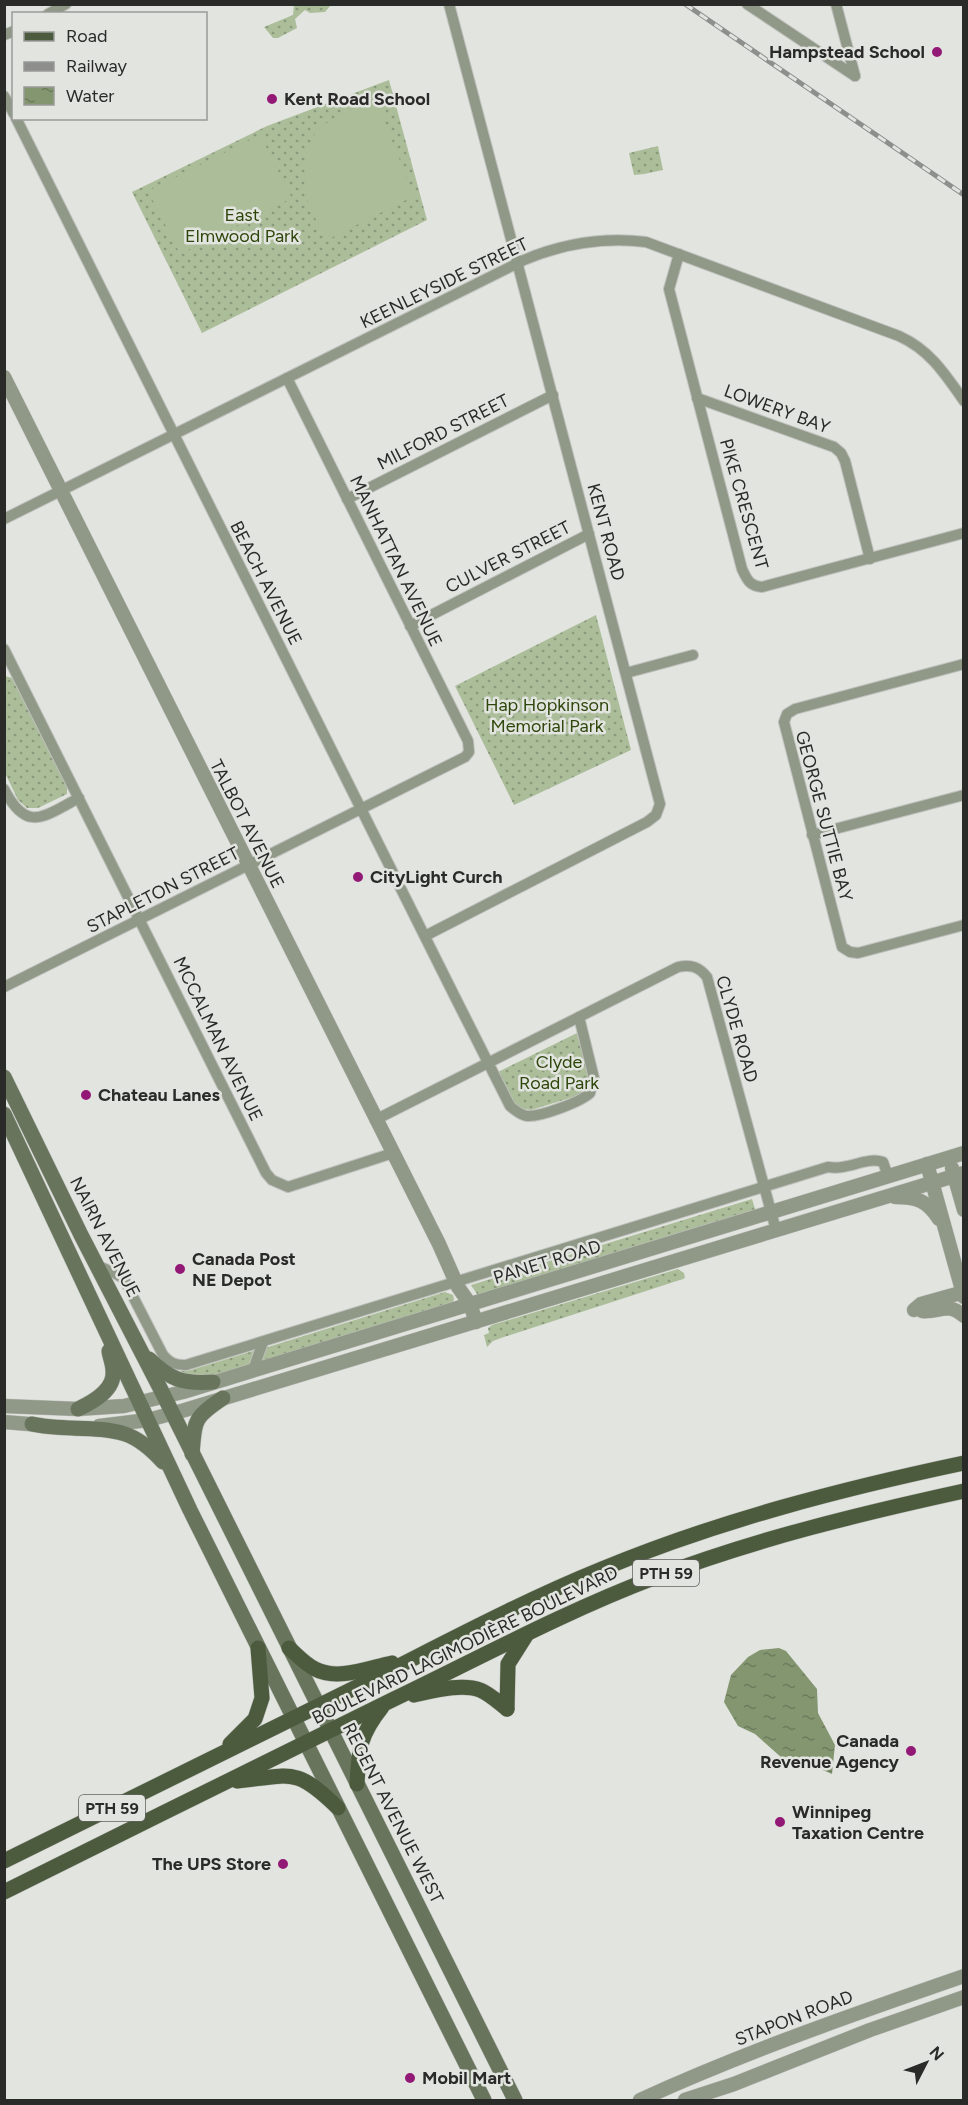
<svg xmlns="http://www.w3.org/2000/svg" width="968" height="2105" viewBox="0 0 968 2105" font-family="Figtree,sans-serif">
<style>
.grass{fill:url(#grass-dots)}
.garden{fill:#abbd99}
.water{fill:url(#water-ripples)}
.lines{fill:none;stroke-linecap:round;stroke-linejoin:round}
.minor-casing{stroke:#bdbfbb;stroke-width:12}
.tertiary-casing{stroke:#bdbfbb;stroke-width:15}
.secondary-casing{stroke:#bdbfbb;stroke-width:16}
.primary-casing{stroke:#bdbfbb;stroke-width:16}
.minor{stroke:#909887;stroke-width:10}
.tertiary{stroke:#909887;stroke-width:14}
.secondary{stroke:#68745c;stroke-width:15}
.primary{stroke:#4c5b3d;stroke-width:15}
.rail-casing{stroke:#8e8f8c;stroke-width:5}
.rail{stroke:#e2e4e0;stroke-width:3;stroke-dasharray:9;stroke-linecap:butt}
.poi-dot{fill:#921976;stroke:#e2e4e0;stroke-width:2}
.labels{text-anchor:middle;stroke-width:5;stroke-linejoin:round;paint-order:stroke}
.shield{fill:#e2e4e0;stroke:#616260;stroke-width:1.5}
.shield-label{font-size:16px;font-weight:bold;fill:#2a2a29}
.poi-label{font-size:18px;font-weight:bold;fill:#2a2a29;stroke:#e2e4e0;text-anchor:start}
.park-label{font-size:18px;fill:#2e4609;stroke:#e2e4e0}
.street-label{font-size:18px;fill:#2a2a29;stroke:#e2e4e0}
</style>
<defs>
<pattern id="grass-dots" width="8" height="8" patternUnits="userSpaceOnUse" patternTransform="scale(1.5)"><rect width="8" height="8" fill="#abbd99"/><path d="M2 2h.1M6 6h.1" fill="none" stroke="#8b9a7d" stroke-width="1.8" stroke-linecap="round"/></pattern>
<pattern id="water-ripples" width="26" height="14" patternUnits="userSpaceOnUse" patternTransform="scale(1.5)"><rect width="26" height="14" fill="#839670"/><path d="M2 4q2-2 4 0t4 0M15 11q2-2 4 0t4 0" fill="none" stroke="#6b7b5c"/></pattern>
</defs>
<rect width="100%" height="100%" fill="#e2e4e0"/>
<g class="grass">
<path d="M294,5H331L325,12L310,13L305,10L295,19L297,28L278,38H273L264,27L293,15Z"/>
<path d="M389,80L427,220L202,333L132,192L267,126Z"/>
<path d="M658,146L663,170L644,174L634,175L629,153Z"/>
<path d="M596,615L631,750L514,805L455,686Z"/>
<path d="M5,676L12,678L67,787V794L38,808H27L18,800L5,773Z"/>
<path d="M577,1033L589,1076L587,1087L580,1095L531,1110L523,1109L515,1104L498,1072Z"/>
<path d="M752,1199L756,1212L482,1295L477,1294L471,1285Z"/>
<path d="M678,1269L684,1273L685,1278L683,1279L504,1337L493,1341L487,1347L484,1335L489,1333L488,1328L492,1325Z"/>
<path d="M445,1292L453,1295L454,1299L452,1304L261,1362L264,1350L268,1347Z"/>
<path d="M253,1351H254L252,1362L248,1367L207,1379L176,1372L191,1370Z"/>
</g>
<g class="garden">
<path d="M376,100L414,196L327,240C310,208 299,194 307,156C308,148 312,136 318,130C333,115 357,108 376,100Z"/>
<path d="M260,135L292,198L180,254L148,191Z"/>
</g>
<path class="water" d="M779,1648L786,1651L817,1689L818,1713L835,1745L832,1774L790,1756L782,1758L755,1734L738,1726L724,1702L731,1675L748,1657L760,1650Z"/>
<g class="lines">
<g class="minor-casing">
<g id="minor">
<path d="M747,4L855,76"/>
<path d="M836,4L855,76"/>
<path d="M48,14L66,4"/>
<path d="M4,35L14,31"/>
<path d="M4,96L14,114"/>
<path d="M16,118L455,997L510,1106C515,1110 520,1115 527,1116C540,1117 581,1102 590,1093L594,1078L579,1017"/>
<path d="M679,254L669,289L742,569C747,580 750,586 762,587L964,533"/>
<path d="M697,398L834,447L841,453L845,461L870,559"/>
<path d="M347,499L553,395"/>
<path d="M4,519L524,260C562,244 604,237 646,242L899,336C930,350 945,374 964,401"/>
<path d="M410,626L589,534"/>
<path d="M4,649L266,1173L272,1180L288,1187L393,1153"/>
<path d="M964,664L795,709L787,714L784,722L842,947L850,952L858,953L964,925"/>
<path d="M626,673L693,655"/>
<path d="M4,789C27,834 44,816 79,798"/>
<path d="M812,835L964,795"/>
<path d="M425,936L647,822L656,815L660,804L449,4"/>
<path d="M4,987L465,757L469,752L468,741L287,378"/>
<path d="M375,1120L678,967C691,964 699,967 707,977L776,1230"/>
<path d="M98,1266L113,1272L124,1279L163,1355C170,1363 175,1365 186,1365L828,1167C848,1171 866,1156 883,1162L888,1176"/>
<path d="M253,1370L263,1342"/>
</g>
</g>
<g class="tertiary-casing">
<g id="tertiary">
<path d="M4,377L439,1244L458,1287L470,1304L476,1322"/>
<path d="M927,1164L964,1297"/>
<path d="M952,1168L964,1210"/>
<path d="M895,1197C916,1197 927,1200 939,1219"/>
<path d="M914,1310L921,1304L964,1292"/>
<path d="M922,1311C940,1313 947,1301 964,1316"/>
<path d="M4,1406L78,1409L124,1406L183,1392L964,1153"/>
<path d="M4,1422L41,1425"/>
<path d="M99,1426L148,1420L185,1410L964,1173"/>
<path d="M640,2100C745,2052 854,2014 964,1976"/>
<path d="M685,2100L734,2084L870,2030L964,1997"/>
</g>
</g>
<g class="secondary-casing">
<g id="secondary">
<path d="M4,1077L81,1235L159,1386L515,2100"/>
<path d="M4,1114L190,1510L484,2100"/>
<path d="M149,1359C171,1380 182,1384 213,1382"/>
<path d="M78,1409C93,1402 115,1390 113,1371C113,1364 110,1358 109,1351"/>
<path d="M32,1424C61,1431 99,1425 125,1434C140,1439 152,1450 163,1462"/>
<path d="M192,1454C195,1420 193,1418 223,1398"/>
</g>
</g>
<g class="primary-casing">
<g id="primary">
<path d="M289,1648C297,1655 305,1664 315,1669C338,1681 368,1668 392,1663"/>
<path d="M414,1695C433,1691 461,1683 480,1690C490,1694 498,1702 507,1709"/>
<path d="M507,1709L508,1664L527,1634"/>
<path d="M230,1744L255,1719L262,1698L258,1648"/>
<path d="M237,1781C292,1775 296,1767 338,1808"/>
<path d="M357,1784C359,1748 359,1736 382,1707"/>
<path d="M4,1861C131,1799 258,1735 385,1673C456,1637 528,1599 602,1569C718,1521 841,1489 964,1463"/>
<path d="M4,1892C134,1828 264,1762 394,1699C481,1657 566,1611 656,1577C756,1539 859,1514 964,1491"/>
</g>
</g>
<use href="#minor" class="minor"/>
<use href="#tertiary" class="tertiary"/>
<use href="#secondary" class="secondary"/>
<use href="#primary" class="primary"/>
<g class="rail-casing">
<path id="rail" d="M685,4L964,195"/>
</g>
<use href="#rail" class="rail"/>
</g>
<g class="poi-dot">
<circle cx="937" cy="52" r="6"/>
<circle cx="272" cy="99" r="6"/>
<circle cx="358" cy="877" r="6"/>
<circle cx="86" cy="1095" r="6"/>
<circle cx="180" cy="1269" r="6"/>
<circle cx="911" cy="1751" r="6"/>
<circle cx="780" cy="1822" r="6"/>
<circle cx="283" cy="1864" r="6"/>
<circle cx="410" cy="2078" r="6"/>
</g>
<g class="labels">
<g class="shield">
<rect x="633" y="1560" width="66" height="26" rx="4.5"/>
<rect x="79" y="1795" width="66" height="26" rx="4.5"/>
</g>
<g class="shield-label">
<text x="666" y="1579">PTH 59</text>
<text x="112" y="1814">PTH 59</text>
</g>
<g class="poi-label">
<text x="925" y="58" text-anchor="end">Hampstead School</text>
<text x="284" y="105">Kent Road School</text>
<text x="370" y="883">CityLight Curch</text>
<text x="98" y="1101">Chateau Lanes</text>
<text x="192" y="1265">Canada Post<tspan x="192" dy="21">NE Depot</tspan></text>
<text x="899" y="1747" text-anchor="end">Canada<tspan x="899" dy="21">Revenue Agency</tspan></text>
<text x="792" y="1818">Winnipeg<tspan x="792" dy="21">Taxation Centre</tspan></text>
<text x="271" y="1870" text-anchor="end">The UPS Store</text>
<text x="422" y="2084">Mobil Mart</text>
</g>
<g class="park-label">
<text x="242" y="221">East<tspan x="242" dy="21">Elmwood Park</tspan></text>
<text x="547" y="711">Hap Hopkinson<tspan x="547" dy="21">Memorial Park</tspan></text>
<text x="559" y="1068">Clyde<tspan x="559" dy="21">Road Park</tspan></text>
</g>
<g class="street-label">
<text transform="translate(444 283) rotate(-26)" y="6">KEENLEYSIDE STREET</text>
<text transform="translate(777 409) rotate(20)" y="6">LOWERY BAY</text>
<text transform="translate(443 432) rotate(-27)" y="6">MILFORD STREET</text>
<text transform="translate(744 504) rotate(74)" y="6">PIKE CRESCENT</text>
<text transform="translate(606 532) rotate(75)" y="6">KENT ROAD</text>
<text transform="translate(508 557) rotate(-27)" y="6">CULVER STREET</text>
<text transform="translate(396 561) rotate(64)" y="6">MANHATTAN AVENUE</text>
<text transform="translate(266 583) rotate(63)" y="6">BEACH AVENUE</text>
<text transform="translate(824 816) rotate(75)" y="6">GEORGE SUTTIE BAY</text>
<text transform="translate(247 824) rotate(63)" y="6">TALBOT AVENUE</text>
<text transform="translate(163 890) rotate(-27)" y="6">STAPLETON STREET</text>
<text transform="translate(737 1029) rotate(74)" y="6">CLYDE ROAD</text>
<text transform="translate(218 1039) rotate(64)" y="6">MCCALMAN AVENUE</text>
<text transform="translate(105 1237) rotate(63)" y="6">NAIRN AVENUE</text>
<text transform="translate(547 1262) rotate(-17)" y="6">PANET ROAD</text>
<text transform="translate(465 1645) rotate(-26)" y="6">BOULEVARD LAGIMODIÈRE BOULEVARD</text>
<text transform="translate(393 1813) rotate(63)" y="6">REGENT AVENUE WEST</text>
<text transform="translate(794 2018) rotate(-21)" y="6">STAPON ROAD</text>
</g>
</g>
<rect width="968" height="2105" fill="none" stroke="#2a2a29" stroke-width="12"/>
<rect x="12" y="12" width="195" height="108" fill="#e2e4e0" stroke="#989a97" stroke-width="1.5"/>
<rect x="24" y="32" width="30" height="9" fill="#4c5b3d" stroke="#989a97" stroke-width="1.5"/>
<text x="66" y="42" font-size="18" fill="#2a2a29">Road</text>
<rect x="24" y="62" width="30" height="9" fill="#8e8f8c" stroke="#989a97" stroke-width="1.5"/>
<text x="66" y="72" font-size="18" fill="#2a2a29">Railway</text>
<rect x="24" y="87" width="30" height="18" fill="url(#water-ripples)" stroke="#989a97" stroke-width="1.5"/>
<text x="66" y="102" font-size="18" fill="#2a2a29">Water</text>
<g transform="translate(926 2063) rotate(48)" stroke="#e2e4e0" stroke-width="4.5" paint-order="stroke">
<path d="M0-4.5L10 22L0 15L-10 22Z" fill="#2a2a29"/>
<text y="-9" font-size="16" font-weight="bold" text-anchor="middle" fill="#2a2a29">N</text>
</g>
</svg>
